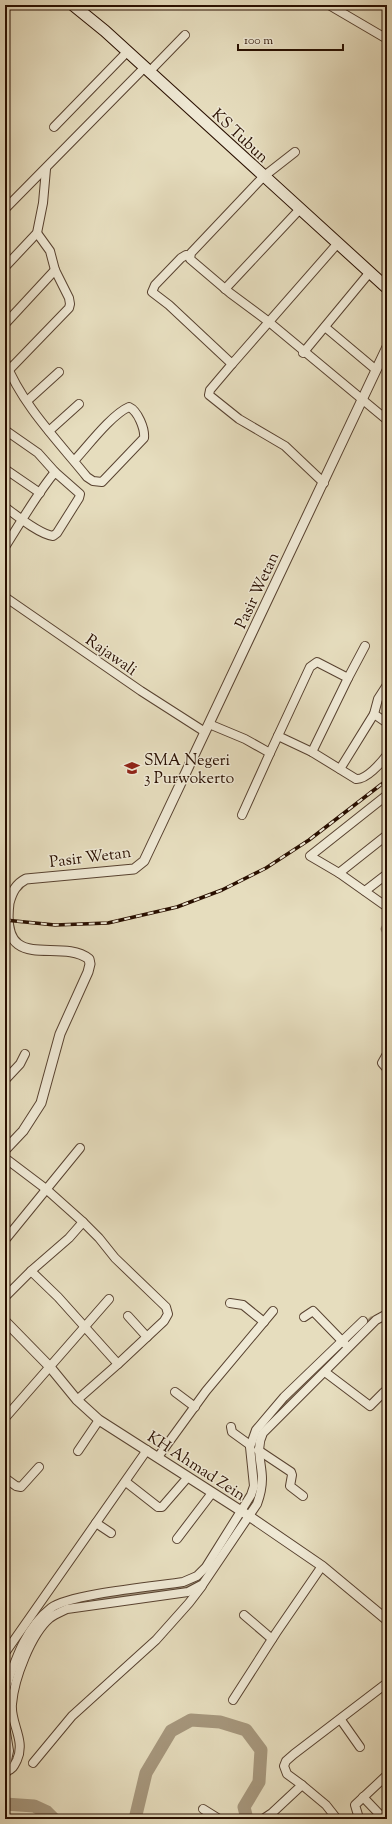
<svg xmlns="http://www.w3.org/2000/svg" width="392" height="1824" viewBox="0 0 392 1824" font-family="'Sorts Mill Goudy',serif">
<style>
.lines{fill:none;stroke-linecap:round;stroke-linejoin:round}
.canal{stroke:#a6977d;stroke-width:7}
.river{stroke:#a6977d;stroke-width:13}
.minor-casing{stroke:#584230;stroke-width:10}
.tertiary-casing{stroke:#584230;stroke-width:11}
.secondary-casing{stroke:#290f00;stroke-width:13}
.minor{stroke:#efe9d5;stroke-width:8}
.tertiary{stroke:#efe9d5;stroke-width:9}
.secondary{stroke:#efe9d5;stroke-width:11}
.rail-casing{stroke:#290f00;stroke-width:3.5}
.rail{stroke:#efe9d5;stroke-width:2;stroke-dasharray:6;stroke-linecap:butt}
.labels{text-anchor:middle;stroke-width:3;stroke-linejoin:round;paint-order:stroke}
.street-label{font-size:16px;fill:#290f00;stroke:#efe9d5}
.poi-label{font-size:16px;fill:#290f00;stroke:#efe9d5;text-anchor:start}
</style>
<rect width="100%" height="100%" fill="#e6ddbe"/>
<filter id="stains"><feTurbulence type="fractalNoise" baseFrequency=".005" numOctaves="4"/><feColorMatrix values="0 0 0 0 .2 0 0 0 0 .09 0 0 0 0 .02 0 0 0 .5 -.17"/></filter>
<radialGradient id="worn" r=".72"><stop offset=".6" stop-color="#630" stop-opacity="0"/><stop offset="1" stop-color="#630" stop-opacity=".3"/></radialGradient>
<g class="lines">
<g class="canal">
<path d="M387,923L384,929L387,935"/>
<path d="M265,1425L372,1320"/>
<path d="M254,1458L257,1481"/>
<path d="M225,1544L251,1503L255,1493"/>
<path d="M86,1600L177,1588C192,1584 202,1580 211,1566"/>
</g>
<g class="river">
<path d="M5,1804L34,1806L47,1812L54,1819"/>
<path d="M135,1819L146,1773L171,1731L191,1720L220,1722L246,1730L261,1750L259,1782L244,1807L247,1819"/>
</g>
<g class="minor-casing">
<g id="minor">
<path d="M329,5L387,39"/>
<path d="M149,72L185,35"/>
<path d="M54,127L127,52"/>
<path d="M295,152L263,177L191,253L190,259L230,293L269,322L387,420"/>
<path d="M5,209L144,68"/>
<path d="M190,256L186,255L181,258L155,285L152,292L169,305L232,364L338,243"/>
<path d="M5,267L37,233L43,203L46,169"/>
<path d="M225,289L299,210"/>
<path d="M5,324L55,270"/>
<path d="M325,327L375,369"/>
<path d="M303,353L370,272"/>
<path d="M5,361C22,405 58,441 87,477L93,481L102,482L144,438C145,429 138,411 129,407C112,414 87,447 74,461"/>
<path d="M232,364L210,390L209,395L239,419L285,446L324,483"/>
<path d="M9,370L69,308L70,304L69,298L55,270L50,251L37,233"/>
<path d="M27,401L59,372"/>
<path d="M5,430L38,453L55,472"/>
<path d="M49,431L79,404"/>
<path d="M5,469L40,493"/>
<path d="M5,507C17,516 39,534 53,536L57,533L79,498L80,494L55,472C36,495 21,522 5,547"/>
<path d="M5,597L141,691L205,732"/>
<path d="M348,678L365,646"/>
<path d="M387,685L378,699L374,714L387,723"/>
<path d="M209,724L245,739L270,753L310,667L317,662L348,678L312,752"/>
<path d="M278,736L312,752L356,779C366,780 381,763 387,755"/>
<path d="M340,769L374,714"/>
<path d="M387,795L310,856L339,873L387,907"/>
<path d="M242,815L270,753"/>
<path d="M339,873L387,835"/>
<path d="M365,891L387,874"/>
<path d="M387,1054L382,1063L387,1069"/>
<path d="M5,1080L20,1064L25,1054"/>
<path d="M5,1158L46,1189L83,1222L99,1238L115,1258L166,1307L168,1314L164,1321L118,1364L77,1400"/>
<path d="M5,1240L80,1148"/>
<path d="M31,1271L58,1297L118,1364"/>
<path d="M5,1297L31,1271L69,1238L83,1222"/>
<path d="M230,1303L243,1305L264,1322"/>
<path d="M128,1316L147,1337"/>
<path d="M304,1317L313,1311L345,1344"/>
<path d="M325,1372L370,1406L384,1392"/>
<path d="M175,1392L195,1407"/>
<path d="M5,1418L109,1299"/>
<path d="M231,1427L232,1432L250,1445"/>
<path d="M258,1450L291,1472L292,1475L290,1486L303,1496"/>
<path d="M78,1451L99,1420"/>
<path d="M158,1457L206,1391L273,1311"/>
<path d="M5,1478L16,1486L21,1487L39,1467"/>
<path d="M126,1482L158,1507H162L188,1477"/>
<path d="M96,1523L111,1533"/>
<path d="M177,1539L212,1493"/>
<path d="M244,1615L272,1639"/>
<path d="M5,1653L147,1450"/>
<path d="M5,1690C15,1661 25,1628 51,1608C69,1594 157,1586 183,1582L197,1576L206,1567L251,1495L254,1486L250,1447L256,1430L284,1397L363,1321"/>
<path d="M233,1700L276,1633L322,1566"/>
<path d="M341,1720L360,1747"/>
<path d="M5,1726L9,1751L6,1765L7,1771L5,1775"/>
<path d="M33,1763L72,1716L156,1640L189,1603L202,1586"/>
<path d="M7,1771C13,1769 14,1766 17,1760C26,1740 10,1723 12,1704C14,1679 31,1634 50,1618C55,1614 61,1612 67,1609L188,1592L203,1584L257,1504C260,1496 262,1488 262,1479C262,1463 255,1449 263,1433L376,1320L387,1314"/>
<path d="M363,1797L384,1819L387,1817"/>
<path d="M203,1809L219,1819"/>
<path d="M263,1819L272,1813L302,1785"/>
<path d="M337,1819L326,1805L302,1785L287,1774L284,1766L286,1761L294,1754L387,1683"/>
<path d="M357,1819L358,1815L355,1805L387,1775"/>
</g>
</g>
<g class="tertiary-casing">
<g id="tertiary">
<path d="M5,1150L23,1131L41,1103L60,1034L88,972L90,964L89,959C59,936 0,976 9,903C12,892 16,884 26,879L134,869L144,861L387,347"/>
<path d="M5,1321L50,1367L77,1400L99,1420L249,1516L322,1566L387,1620"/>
</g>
</g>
<g class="secondary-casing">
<path id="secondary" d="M73,5L105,31L387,288"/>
</g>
<use href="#minor" class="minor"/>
<use href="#tertiary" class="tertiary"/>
<use href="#secondary" class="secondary"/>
<g class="rail-casing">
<path id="rail" d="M5,920L55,925L108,923L177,907L222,890L266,868L309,840L387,780"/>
</g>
<use href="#rail" class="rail"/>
</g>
<defs>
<g id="school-bare" transform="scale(1.2)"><path d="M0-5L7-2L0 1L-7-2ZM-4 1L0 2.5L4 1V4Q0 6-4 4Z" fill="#8f2418" stroke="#efe9d5" stroke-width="2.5" paint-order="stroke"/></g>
</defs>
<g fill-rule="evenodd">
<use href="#school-bare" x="132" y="768"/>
</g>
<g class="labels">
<g class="street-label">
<text transform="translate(241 135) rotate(43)" y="6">KS Tubun</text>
<text transform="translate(256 590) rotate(-65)" y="6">Pasir Wetan</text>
<text transform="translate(112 654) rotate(35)" y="6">Rajawali</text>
<text transform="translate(90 856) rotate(-7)" y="6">Pasir Wetan</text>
<text transform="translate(197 1465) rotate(33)" y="6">KH Ahmad Zein</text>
</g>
<g class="poi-label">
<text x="144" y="765">SMA Negeri<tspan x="144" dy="18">3 Purwokerto</tspan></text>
</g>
</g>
<rect width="392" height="1824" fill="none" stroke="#e6ddbe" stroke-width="20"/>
<rect x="6" y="6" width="380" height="1812" fill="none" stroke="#290f00" stroke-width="2"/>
<rect x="10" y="10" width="372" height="1804" fill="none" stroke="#290f00"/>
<path d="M238 44v6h105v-6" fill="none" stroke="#290f00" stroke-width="2"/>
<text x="244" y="44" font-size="12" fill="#290f00" stroke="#efe9d5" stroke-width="3" paint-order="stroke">100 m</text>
<rect width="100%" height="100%" filter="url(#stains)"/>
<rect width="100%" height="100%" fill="url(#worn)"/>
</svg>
